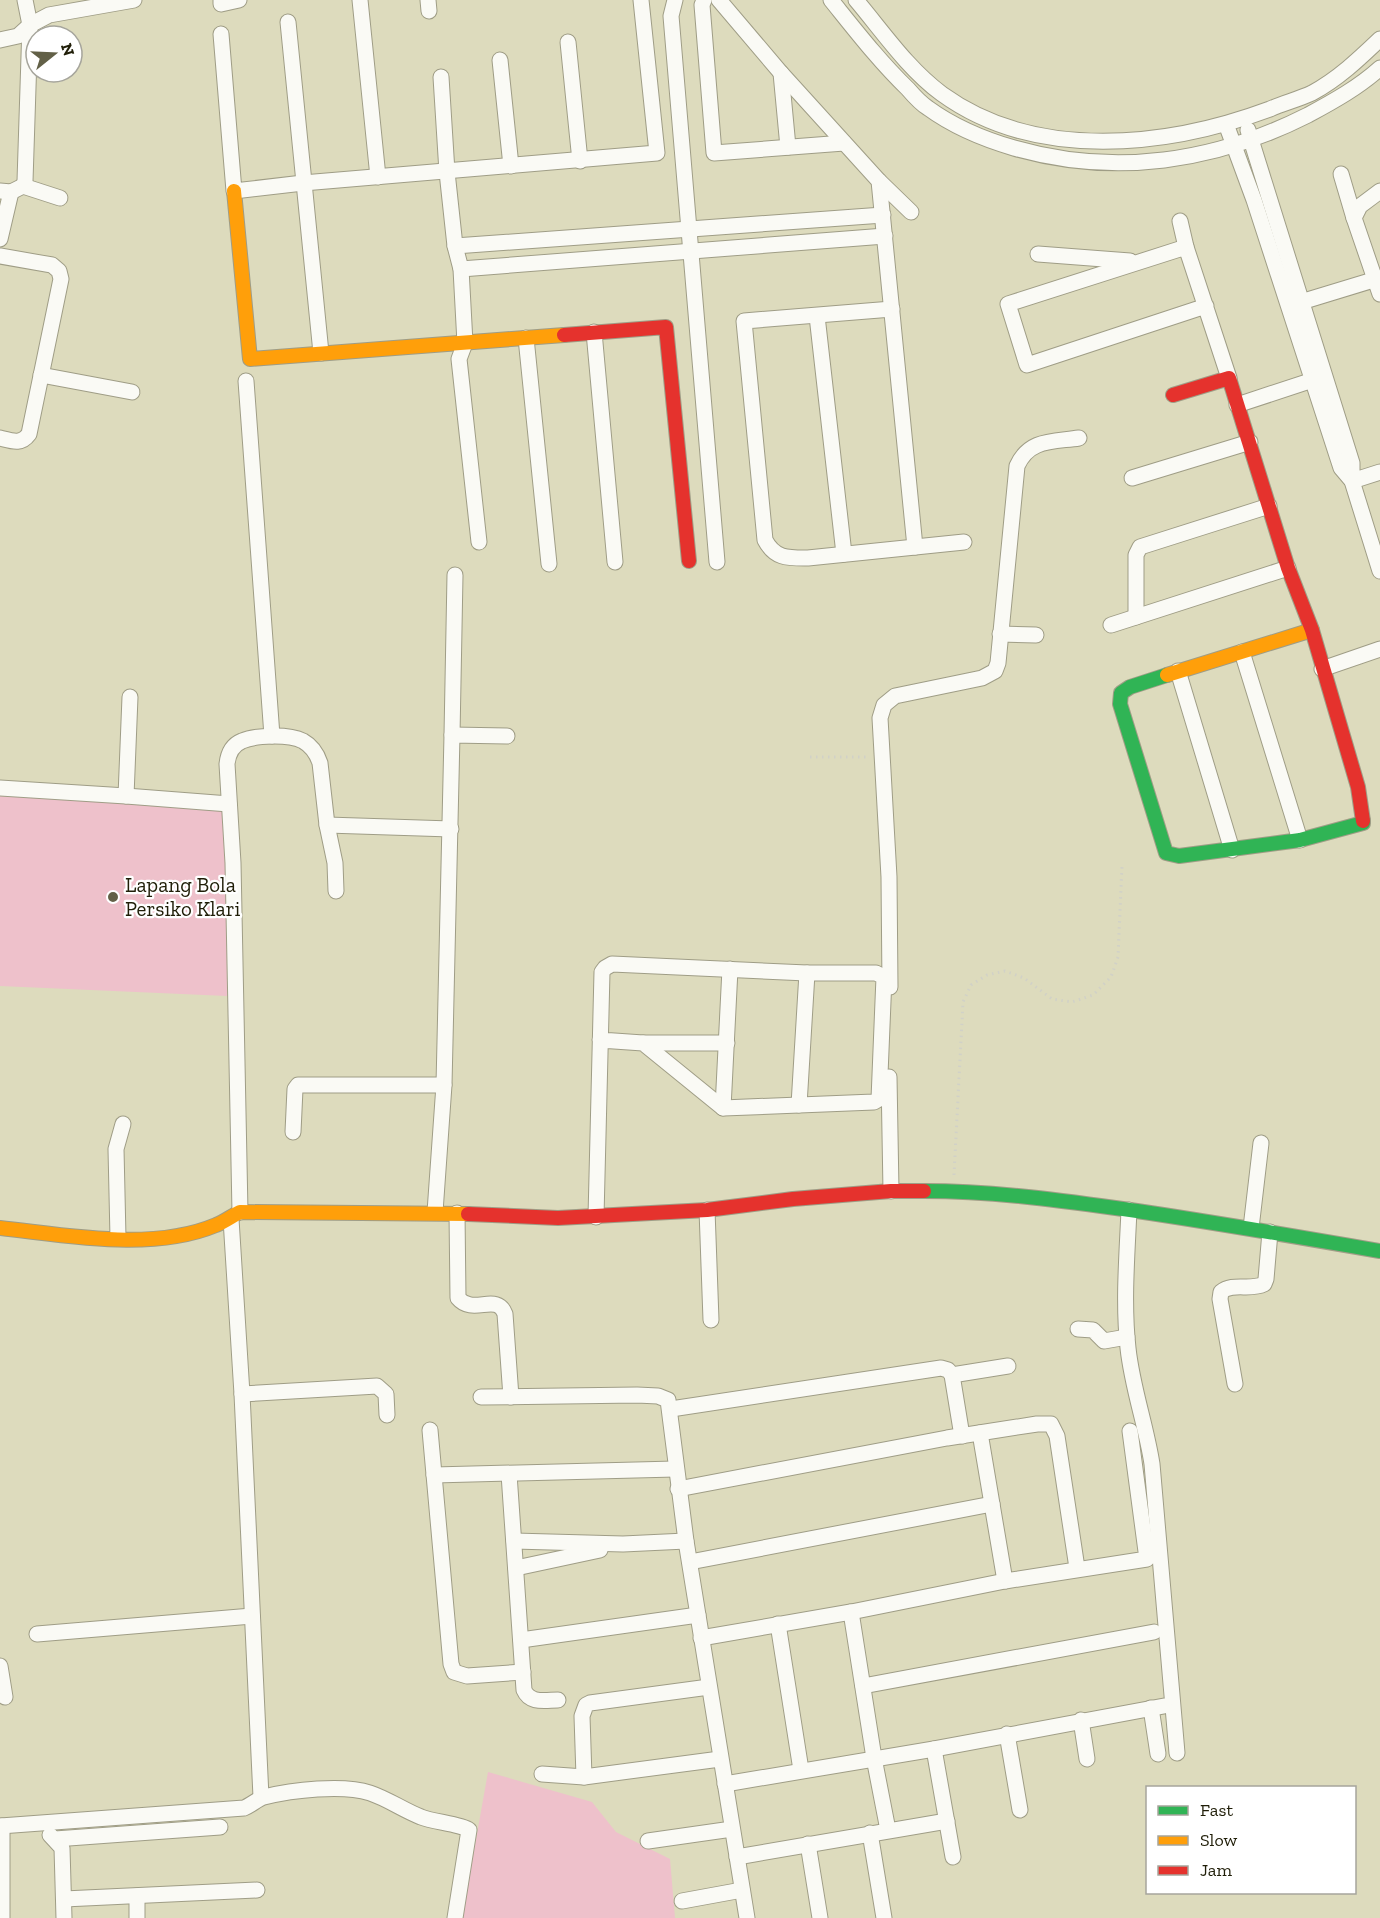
<svg xmlns="http://www.w3.org/2000/svg" width="1380" height="1918" viewBox="0 0 1380 1918" font-family="'Zilla Slab',serif">
<style>
.green{fill:#eec1cb}
.lines{fill:none;stroke-linecap:round;stroke-linejoin:round}
.street-casing{stroke:#9f9d86;stroke-width:17}
.fast-casing{stroke:#9f9d86;stroke-width:16}
.slow-casing{stroke:#9f9d86;stroke-width:16}
.jam-casing{stroke:#9f9d86;stroke-width:16}
.path{stroke:#d1d1c7;stroke-width:3;stroke-dasharray:1.5 4.5;stroke-linecap:butt}
.street{stroke:#fafaf5;stroke-width:15}
.fast{stroke:#30b455;stroke-width:14}
.slow{stroke:#ff9f0a;stroke-width:14}
.jam{stroke:#e5322d;stroke-width:14}
.poi-dot{fill:#626047;stroke:#fff;stroke-width:2}
.labels{text-anchor:middle;stroke-width:4.5;stroke-linejoin:round;paint-order:stroke}
.poi-label{font-size:21px;fill:#201e08;stroke:#fff;text-anchor:start}
</style>
<rect width="100%" height="100%" fill="#dddbbd"/>
<g class="green">
<path d="M0,796L226,808L227,996L0,986Z"/>
<path d="M488,1772L592,1802L616,1832L670,1859L675,1918H462Z"/>
</g>
<g class="lines">
<g class="street-casing">
<g id="street">
<path d="M221,0V4L239,0"/>
<path d="M360,0L378,177"/>
<path d="M428,0L429,11"/>
<path d="M675,0L671,16L717,562"/>
<path d="M704,0L702,5L714,153L844,143"/>
<path d="M719,0L781,73L879,181L915,547"/>
<path d="M831,0C856,31 880,62 908,89C914,96 920,103 928,108C954,127 983,139 1014,148C1115,177 1215,162 1308,115C1334,101 1359,87 1380,68"/>
<path d="M856,0C883,32 908,69 942,94C1036,162 1168,147 1270,109C1284,103 1299,99 1312,93C1338,79 1359,59 1380,39"/>
<path d="M288,22L321,353"/>
<path d="M221,34L234,191L303,183L657,153L641,0"/>
<path d="M0,40L18,36L30,25L49,15L134,0"/>
<path d="M568,42L580,161"/>
<path d="M500,60L511,166"/>
<path d="M781,73L788,147"/>
<path d="M441,77L447,172L455,246L461,269L465,343L459,359L479,542"/>
<path d="M1226,124L1254,200L1341,468L1352,481L1380,571"/>
<path d="M1248,130L1352,463V481L1380,472"/>
<path d="M1341,174L1354,218"/>
<path d="M879,181L911,212"/>
<path d="M23,186L60,198"/>
<path d="M0,191L11,192L23,186L25,181L30,25L25,0"/>
<path d="M1380,191L1360,206L1354,218L1380,294"/>
<path d="M1180,221L1186,247"/>
<path d="M0,239L11,192"/>
<path d="M455,246L883,215"/>
<path d="M1038,254L1130,261"/>
<path d="M0,256L52,265L59,271L61,279L29,434C21,445 12,441 0,438"/>
<path d="M461,269L885,236"/>
<path d="M1301,302L1380,278"/>
<path d="M1206,306L1027,365L1008,304L1186,247L1229,378"/>
<path d="M892,309L744,321L765,540C775,559 788,558 808,558L964,542"/>
<path d="M817,316L844,554"/>
<path d="M594,332L615,562"/>
<path d="M526,338L549,564"/>
<path d="M41,375L132,392"/>
<path d="M246,381L272,736"/>
<path d="M1237,405L1322,377"/>
<path d="M1132,478L1250,442"/>
<path d="M1136,617V555L1140,547L1269,506"/>
<path d="M1111,625L1288,568"/>
<path d="M1000,634L1036,635"/>
<path d="M1242,652L1300,840"/>
<path d="M1322,669L1380,649"/>
<path d="M1178,671L1232,850"/>
<path d="M452,735L455,575"/>
<path d="M0,788L126,796L229,804"/>
<path d="M126,796L130,697"/>
<path d="M327,825L451,829"/>
<path d="M890,987L889,877L880,718L884,705L895,696L982,678L995,671L998,663L1017,466C1029,439 1052,442 1079,438"/>
<path d="M643,1043H727"/>
<path d="M889,1077L891,1191"/>
<path d="M799,1105L807,973"/>
<path d="M723,1108L730,969"/>
<path d="M293,1132L295,1089L298,1085H444"/>
<path d="M707,1210L711,1320"/>
<path d="M1129,1210C1127,1256 1123,1303 1128,1348C1132,1387 1146,1425 1152,1464L1177,1753"/>
<path d="M240,1212L233,863L227,764C228,755 232,745 242,741C256,735 289,734 303,741C312,746 317,754 320,763L327,825L335,863L336,891"/>
<path d="M435,1212L444,1085L452,735L507,736"/>
<path d="M457,1213L458,1298C473,1316 497,1292 505,1314L511,1397"/>
<path d="M596,1217L602,972L605,968L612,964L807,973H876L884,977L879,1099L874,1102L723,1108L643,1043L600,1040"/>
<path d="M231,1219L242,1394L261,1797"/>
<path d="M1251,1228L1261,1143"/>
<path d="M118,1238L116,1149L123,1124"/>
<path d="M1078,1329L1093,1330L1104,1341L1127,1337"/>
<path d="M952,1375L1008,1366"/>
<path d="M1235,1384L1220,1299L1221,1292C1233,1282 1250,1291 1264,1284L1266,1279L1270,1232"/>
<path d="M242,1394L377,1386L386,1394L387,1415"/>
<path d="M481,1397L637,1395L658,1396L668,1400L686,1541L747,1918"/>
<path d="M671,1409L941,1368L948,1370L952,1375L962,1436"/>
<path d="M430,1430L451,1664L454,1672L467,1676L523,1672"/>
<path d="M980,1433L1005,1581"/>
<path d="M509,1474L524,1690C530,1704 545,1700 558,1700"/>
<path d="M434,1475L675,1469"/>
<path d="M678,1489L947,1438L1037,1424H1051L1057,1436L1077,1568"/>
<path d="M514,1541L623,1544L686,1541"/>
<path d="M690,1562L992,1504"/>
<path d="M516,1568L600,1550"/>
<path d="M851,1612L874,1758L888,1830"/>
<path d="M778,1624L801,1770"/>
<path d="M37,1634L252,1616"/>
<path d="M701,1638L851,1612L1005,1581L1147,1559L1130,1431"/>
<path d="M521,1640L698,1615"/>
<path d="M0,1666L5,1697"/>
<path d="M863,1686L1154,1632"/>
<path d="M1151,1708L1158,1754"/>
<path d="M1081,1720L1087,1759"/>
<path d="M1007,1734L1020,1810"/>
<path d="M934,1749L953,1857"/>
<path d="M542,1774L584,1777L720,1759"/>
<path d="M584,1777L582,1716L586,1705L590,1703L709,1687"/>
<path d="M725,1784L934,1749L1164,1706"/>
<path d="M0,1826L244,1808C251,1805 258,1799 264,1797C292,1790 343,1784 370,1793C388,1799 403,1810 421,1817C433,1822 461,1824 469,1830L455,1918"/>
<path d="M2,1826V1918"/>
<path d="M870,1833L884,1918"/>
<path d="M50,1835L62,1848L64,1918"/>
<path d="M55,1839L220,1827"/>
<path d="M648,1841L732,1829"/>
<path d="M808,1844L820,1918"/>
<path d="M737,1857L947,1821"/>
<path d="M137,1896V1918"/>
<path d="M64,1899L257,1890"/>
<path d="M682,1901L742,1890"/>
</g>
</g>
<g class="fast-casing">
<g id="fast">
<path d="M1167,675L1130,687L1121,693L1120,704L1166,853L1179,856L1300,840L1363,823V821"/>
<path d="M924,1191C995,1191 1066,1201 1137,1211C1218,1223 1299,1237 1380,1251"/>
</g>
</g>
<g class="slow-casing">
<g id="slow">
<path d="M234,191L250,359L564,335"/>
<path d="M1167,675L1312,630"/>
<path d="M0,1228C66,1235 152,1252 216,1225C224,1222 232,1216 240,1212L468,1214"/>
</g>
</g>
<g class="jam-casing">
<g id="jam">
<path d="M564,335L666,327L689,561"/>
<path d="M1173,395L1229,378L1288,568L1312,630L1358,787L1363,821"/>
<path d="M468,1214L558,1218L707,1210L793,1199L891,1191H924"/>
</g>
</g>
<g class="path">
<path d="M810,757H869"/>
<path d="M954,1175L963,1002L971,985L987,975L1005,971L1024,978L1052,999L1072,1002L1093,995L1111,977L1118,957L1122,866"/>
</g>
<use href="#street" class="street"/>
<use href="#fast" class="fast"/>
<use href="#slow" class="slow"/>
<use href="#jam" class="jam"/>
</g>
<circle class="poi-dot" cx="113" cy="897" r="6"/>
<g class="labels">
<g class="poi-label">
<text x="125" y="892">Lapang Bola<tspan x="125" dy="24">Persiko Klari</tspan></text>
</g>
</g>
<rect x="1146" y="1786" width="210" height="108" fill="#ffffff" stroke="#a6a59c" stroke-width="1.5"/>
<rect x="1158" y="1806" width="30" height="9" fill="#30b455" stroke="#a6a59c" stroke-width="1.5"/>
<text x="1200" y="1816" font-size="18" fill="#201e08">Fast</text>
<rect x="1158" y="1836" width="30" height="9" fill="#ff9f0a" stroke="#a6a59c" stroke-width="1.5"/>
<text x="1200" y="1846" font-size="18" fill="#201e08">Slow</text>
<rect x="1158" y="1866" width="30" height="9" fill="#e5322d" stroke="#a6a59c" stroke-width="1.5"/>
<text x="1200" y="1876" font-size="18" fill="#201e08">Jam</text>
<g transform="translate(54 54) rotate(72)"><circle r="28" fill="#ffffff" stroke="#a6a59c" stroke-width="1.5"/>
<path d="M0-4.5L10 22L0 15L-10 22Z" fill="#626047"/>
<text y="-9" font-size="16" font-weight="bold" text-anchor="middle" fill="#201e08">N</text>
</g>
</svg>
